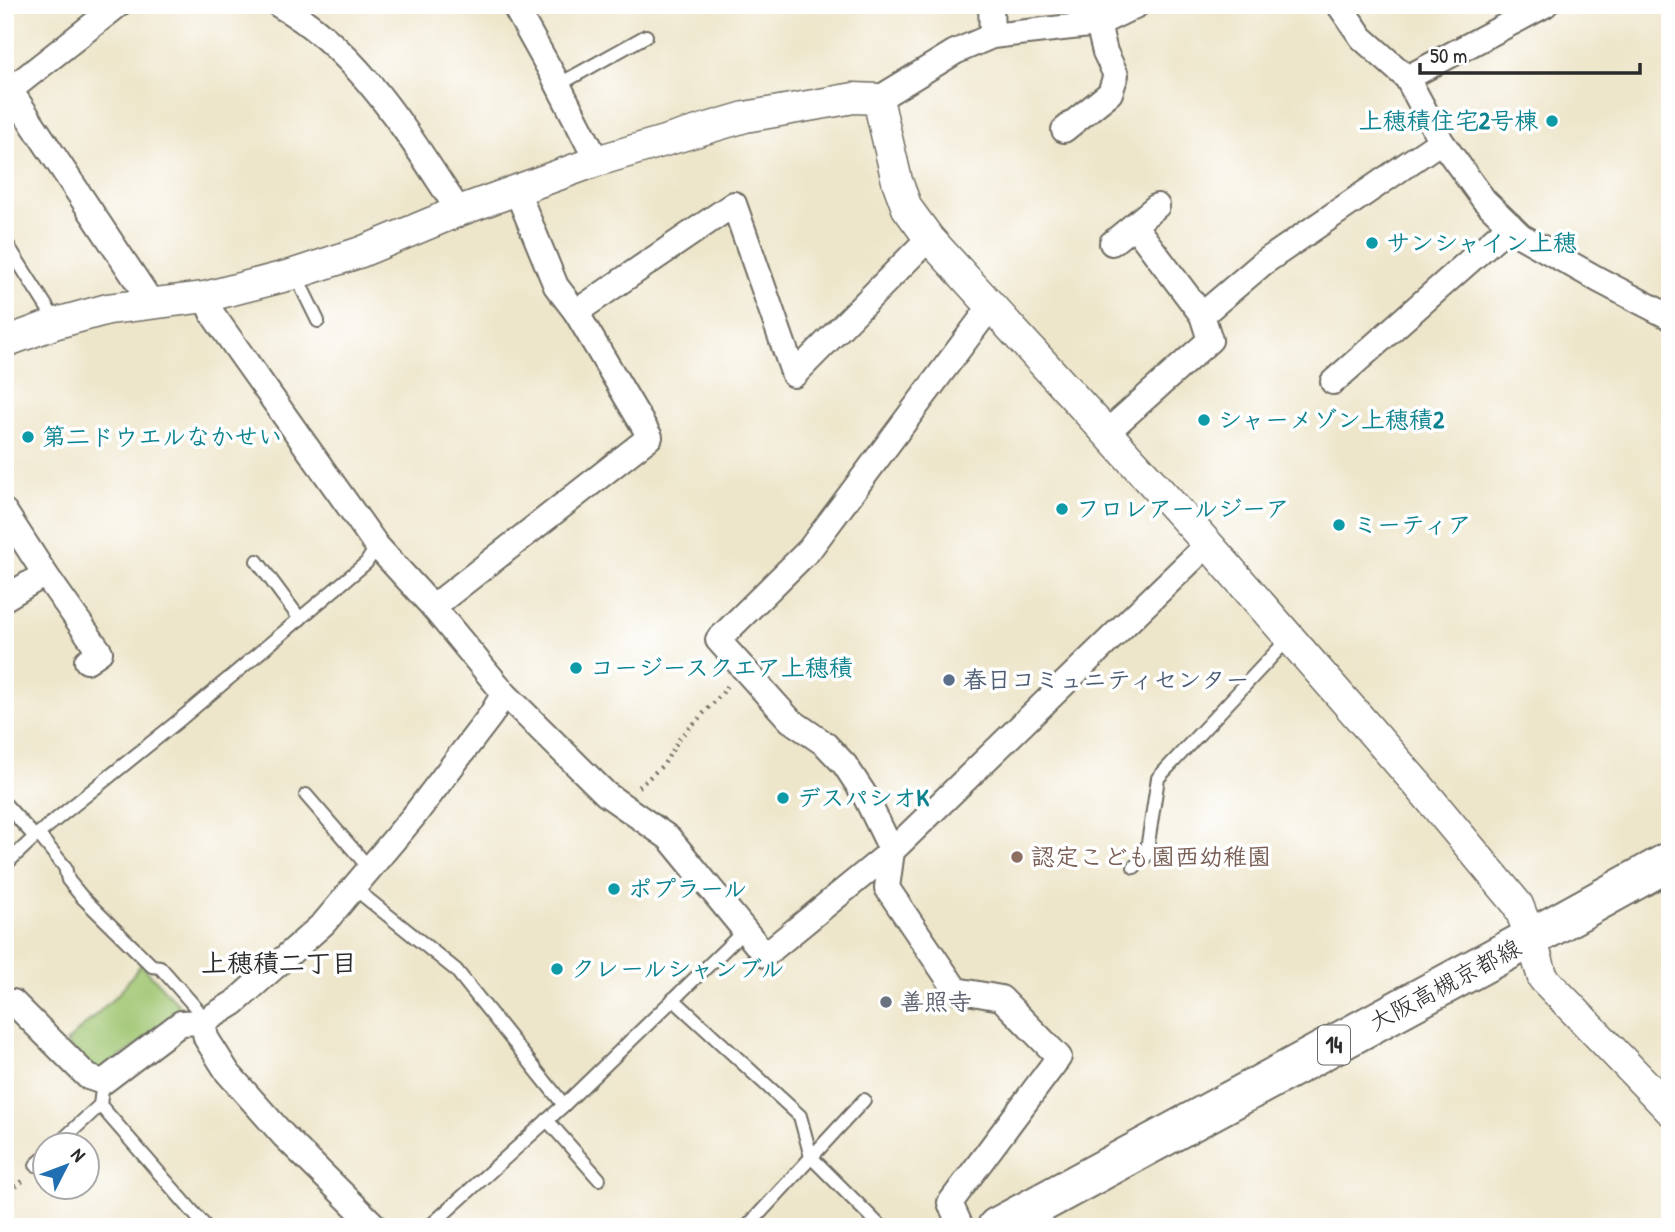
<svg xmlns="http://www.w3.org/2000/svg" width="1675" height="1232" viewBox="0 0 1675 1232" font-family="'Patrick Hand','Klee One',sans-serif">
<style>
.green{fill:#9ec46e;stroke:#64784c;stroke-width:2}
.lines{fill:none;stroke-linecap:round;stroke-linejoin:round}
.service-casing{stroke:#6f6c63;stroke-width:16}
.minor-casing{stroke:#6f6c63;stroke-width:28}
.tertiary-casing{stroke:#6f6c63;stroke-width:33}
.primary-casing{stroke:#6f6c63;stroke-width:42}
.path{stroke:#6f6c63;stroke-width:4.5;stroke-dasharray:2 5;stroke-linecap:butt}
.service{stroke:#fff;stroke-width:12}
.minor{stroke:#fff;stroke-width:24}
.tertiary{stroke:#fff;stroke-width:30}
.primary{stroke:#fff;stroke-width:38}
.culture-dot{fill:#0f9aa8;stroke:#fff;stroke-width:2.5}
.service-dot{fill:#5c6f8a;stroke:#fff;stroke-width:2.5}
.education-dot{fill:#8d6e63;stroke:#fff;stroke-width:2.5}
.worship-dot{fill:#6b7280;stroke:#fff;stroke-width:2.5}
.labels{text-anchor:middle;stroke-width:7;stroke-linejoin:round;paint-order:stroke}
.shield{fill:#fff;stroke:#6b6b6b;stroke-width:2}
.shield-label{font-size:23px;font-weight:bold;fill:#2b2b2b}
.culture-label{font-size:24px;font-weight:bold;fill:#0d838f;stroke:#fff;text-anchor:start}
.service-label{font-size:24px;font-weight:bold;fill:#4e5e75;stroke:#fff;text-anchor:start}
.education-label{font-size:24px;font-weight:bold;fill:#785e54;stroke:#fff;text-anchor:start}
.street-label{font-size:24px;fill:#2b2b2b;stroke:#fff}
.worship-label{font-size:24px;font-weight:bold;fill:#5b616d;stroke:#fff;text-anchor:start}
.neighbourhood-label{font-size:26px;font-weight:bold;fill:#2b2b2b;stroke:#fff}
</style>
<rect width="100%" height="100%" fill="#fff"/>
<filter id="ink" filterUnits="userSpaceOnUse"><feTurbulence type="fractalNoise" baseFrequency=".0143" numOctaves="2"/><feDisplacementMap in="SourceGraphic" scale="14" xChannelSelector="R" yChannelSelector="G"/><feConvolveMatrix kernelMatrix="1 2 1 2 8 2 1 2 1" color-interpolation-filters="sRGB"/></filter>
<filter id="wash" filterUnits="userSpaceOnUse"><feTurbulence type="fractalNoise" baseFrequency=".00686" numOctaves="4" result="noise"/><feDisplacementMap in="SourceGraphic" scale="28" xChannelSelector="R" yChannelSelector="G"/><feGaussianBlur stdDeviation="1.57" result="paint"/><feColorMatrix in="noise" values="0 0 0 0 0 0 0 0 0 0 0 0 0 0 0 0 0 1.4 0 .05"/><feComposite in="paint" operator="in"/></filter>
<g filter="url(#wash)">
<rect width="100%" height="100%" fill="#eee6cb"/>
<path class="green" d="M141,964L185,1012L98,1072L66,1043L119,993Z"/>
</g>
<g filter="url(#ink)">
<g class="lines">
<g class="service-casing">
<g id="service">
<path d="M558,85L646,36"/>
<path d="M5,241L57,323"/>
<path d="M295,274L318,321"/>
<path d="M257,561L300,619"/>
<path d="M306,795L370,869"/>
<path d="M5,804L35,837"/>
<path d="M38,834L65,867L68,880L82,897L152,966L160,967L197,1009L203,1022"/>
<path d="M5,865L38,834L177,722L366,563L377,546"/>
<path d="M1134,867L1146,856L1158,778L1289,638"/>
<path d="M354,888L456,970L564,1105"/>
<path d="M673,999L800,1116L811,1157L881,1227"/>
<path d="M103,1082L100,1105L206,1227"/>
<path d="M547,1120L599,1179"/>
<path d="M58,1144L100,1105"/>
<path d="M36,1165L46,1156"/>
<path d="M429,1227L564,1105L745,930"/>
<path d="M747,1227L864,1100"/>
</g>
</g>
<g class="minor-casing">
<g id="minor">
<path d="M279,5C361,52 408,135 459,211"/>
<path d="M514,5L554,77L597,161"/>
<path d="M991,5L992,36"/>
<path d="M1339,5L1362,38L1407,78L1441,141L1484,200L1521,236L1599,280L1670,317"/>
<path d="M1407,78L1545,5"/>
<path d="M5,87L10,90L151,302"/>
<path d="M10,90L118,5"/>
<path d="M878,99L955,52L992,36L1098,24L1137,5"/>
<path d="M1064,130L1110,93L1116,75L1105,52L1098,24"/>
<path d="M1134,225L1202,315"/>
<path d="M1112,243L1157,206"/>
<path d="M991,306L809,550L718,640L790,720L825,744L845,765L864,794L892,851L1208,544"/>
<path d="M576,312L734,204L794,375L929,238"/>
<path d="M1333,382L1510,225"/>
<path d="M1107,432L1210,340L1202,315L1263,263L1441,141"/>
<path d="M5,512L45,574L5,598"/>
<path d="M45,574L100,652L87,661"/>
<path d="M433,607L650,437L576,312L556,286L516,189"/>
<path d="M504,693L606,794L669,838L765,955L892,851"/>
<path d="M892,851L887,888L956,990L1001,998L1059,1057L950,1203L961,1227"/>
<path d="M5,1002H13L88,1077L103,1082L181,1023L203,1022L234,1003L324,923L413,817L491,715L504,693L433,607L377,546L213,315L205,297"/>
<path d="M203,1022L206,1038L228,1073L284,1136L376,1227"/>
</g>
</g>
<g class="tertiary-casing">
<path id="tertiary" d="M5,342L57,323L108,309L205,297L294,274L361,252L459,211L597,161L745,117L854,98L878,99L897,181L907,208L929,238L1208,544L1418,785L1518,905L1531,938L1543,978L1670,1110"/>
</g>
<g class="primary-casing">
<path id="primary" d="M997,1227L1531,938L1670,861"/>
</g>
<g class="path">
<path d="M639,787L664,764L679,739L721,695L727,686"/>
<path d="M5,1196L25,1179"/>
</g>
<use href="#service" class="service"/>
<use href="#minor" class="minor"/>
<use href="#tertiary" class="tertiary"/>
<use href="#primary" class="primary"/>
</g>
</g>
<g class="culture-dot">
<circle cx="1552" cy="121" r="7"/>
<circle cx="1372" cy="243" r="7"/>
<circle cx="1204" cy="420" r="7"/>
<circle cx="28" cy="437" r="7"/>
<circle cx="1062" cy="509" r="7"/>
<circle cx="1339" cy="525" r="7"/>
<circle cx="576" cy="668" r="7"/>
<circle cx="783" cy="798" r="7"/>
<circle cx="614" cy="889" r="7"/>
<circle cx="557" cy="969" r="7"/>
</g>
<circle class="service-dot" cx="949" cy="680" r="7"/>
<circle class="education-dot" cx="1017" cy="857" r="7"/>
<circle class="worship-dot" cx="886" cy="1002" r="7"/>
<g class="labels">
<rect class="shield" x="1318" y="1025.5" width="32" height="39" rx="5"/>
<g class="shield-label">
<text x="1334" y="1053">14</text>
</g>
<g class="culture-label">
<text x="1538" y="129" text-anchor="end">上穂積住宅2号棟</text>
<text x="1386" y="251">サンシャイン上穂</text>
<text x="1218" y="428">シャーメゾン上穂積2</text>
<text x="42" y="445">第二ドウエルなかせい</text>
<text x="1076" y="517">フロレアールジーア</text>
<text x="1353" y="533">ミーティア</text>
<text x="590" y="676">コージースクエア上穂積</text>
<text x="797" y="806">デスパシオK</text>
<text x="628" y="897">ポプラール</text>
<text x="571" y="977">クレールシャンブル</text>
</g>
<g class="service-label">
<text x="963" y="688">春日コミュニティセンター</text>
</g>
<g class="education-label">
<text x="1031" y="865">認定こども園西幼稚園</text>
</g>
<g class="street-label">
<text transform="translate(1445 985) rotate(-28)" y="8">大阪高槻京都線</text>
</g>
<g class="worship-label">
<text x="900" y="1010">善照寺</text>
</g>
<g class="neighbourhood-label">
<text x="279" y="972">上穂積二丁目</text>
</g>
</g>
<rect width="1675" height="1232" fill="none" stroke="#fff" stroke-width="28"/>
<g transform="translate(66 1166) rotate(48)"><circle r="33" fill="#ffffff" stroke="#aaaaaa" stroke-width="2"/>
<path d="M0-5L12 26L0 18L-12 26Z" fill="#1f6fb2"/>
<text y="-10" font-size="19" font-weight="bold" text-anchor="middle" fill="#2b2b2b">N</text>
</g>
<path d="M1420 63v10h220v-10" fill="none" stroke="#2b2b2b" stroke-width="3.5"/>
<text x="1430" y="63" font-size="21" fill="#2b2b2b" stroke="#ffffff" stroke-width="5" paint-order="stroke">50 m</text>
</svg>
